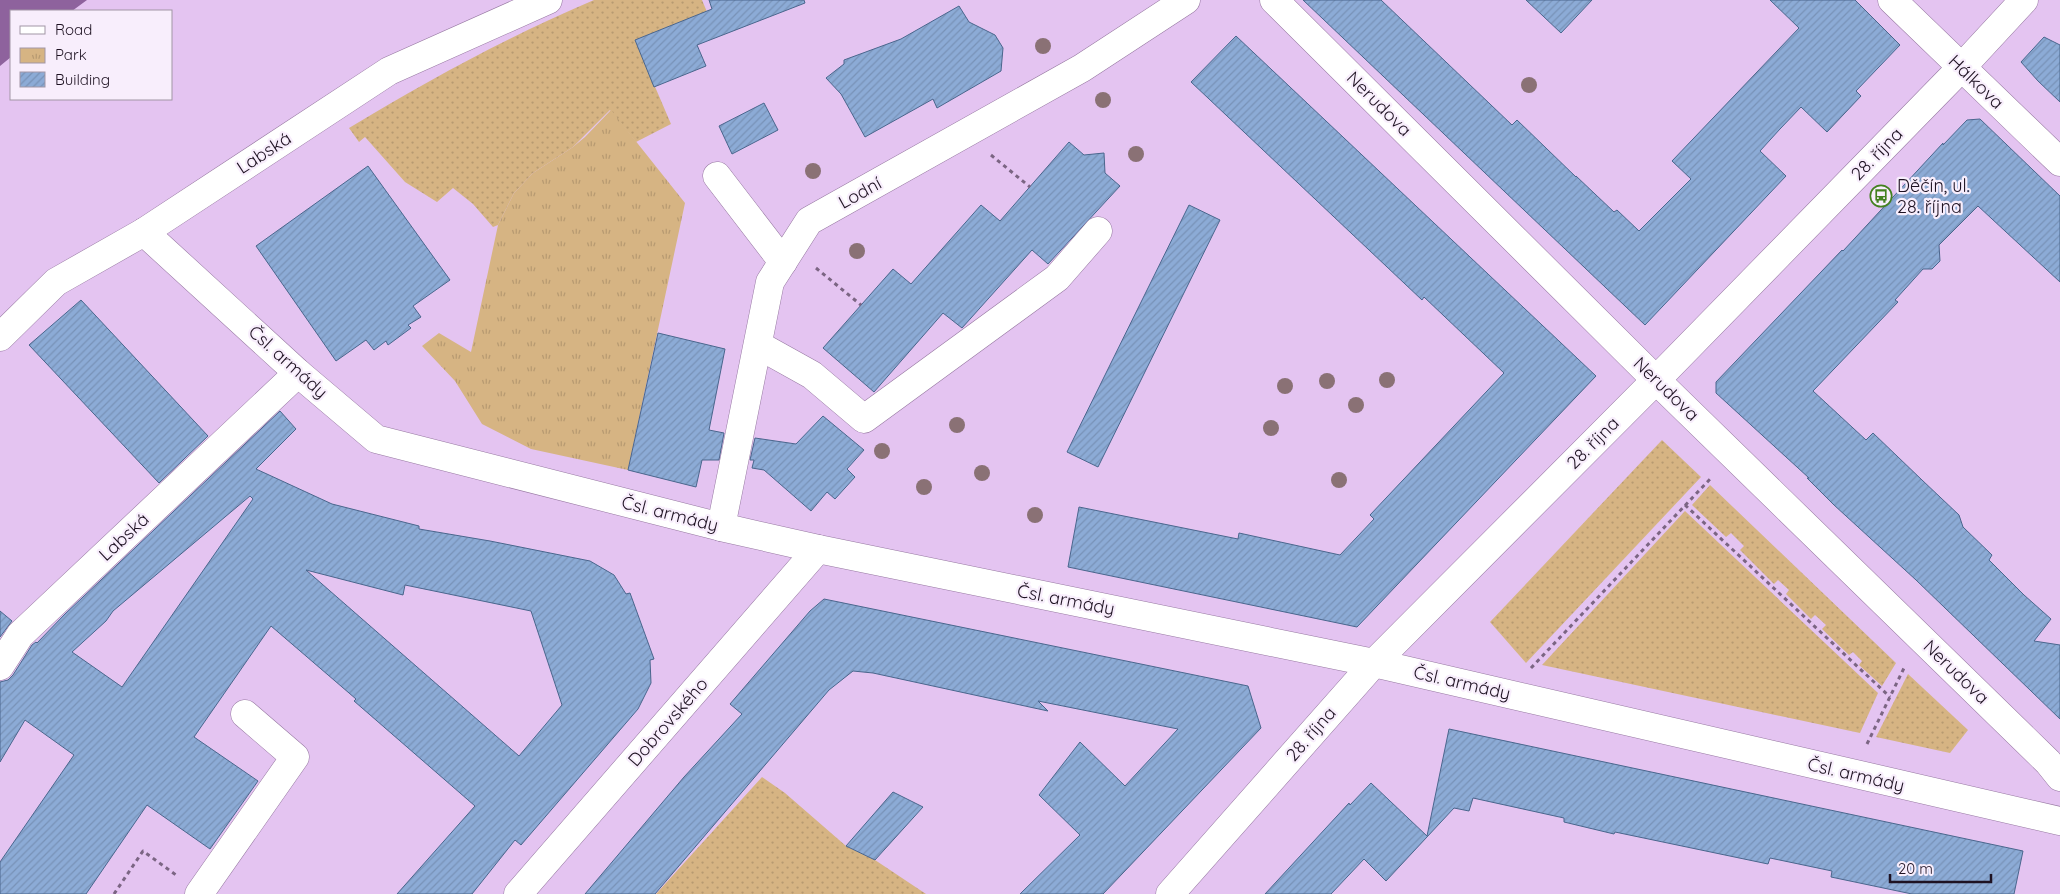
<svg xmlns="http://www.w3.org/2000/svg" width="2060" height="894" viewBox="0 0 2060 894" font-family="Quicksand,sans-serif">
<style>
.grass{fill:url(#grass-dots)}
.park{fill:url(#park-tufts)}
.water{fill:#8e629d}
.building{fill:url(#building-hatch);stroke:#4a668d;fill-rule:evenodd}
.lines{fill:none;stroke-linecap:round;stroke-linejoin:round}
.minor-casing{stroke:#9678a1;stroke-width:29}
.major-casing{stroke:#9678a1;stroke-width:29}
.path{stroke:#7b6583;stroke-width:3;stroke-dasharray:4 4;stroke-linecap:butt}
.minor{stroke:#fff;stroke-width:28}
.major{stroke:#fff;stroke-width:28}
.tree{fill:#8a7175}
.labels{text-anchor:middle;stroke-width:4.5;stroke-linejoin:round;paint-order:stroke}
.street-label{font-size:18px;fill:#1e1222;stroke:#f8eefc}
.poi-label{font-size:18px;fill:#1e1222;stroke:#f8eefc;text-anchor:start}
</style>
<defs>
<pattern id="grass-dots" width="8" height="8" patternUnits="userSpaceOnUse" patternTransform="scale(1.25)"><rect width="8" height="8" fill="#d6b483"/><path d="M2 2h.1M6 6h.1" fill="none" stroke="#b79a71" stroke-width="1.8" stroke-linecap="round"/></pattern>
<pattern id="park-tufts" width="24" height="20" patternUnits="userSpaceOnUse" patternTransform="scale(1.25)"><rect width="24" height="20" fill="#d6b483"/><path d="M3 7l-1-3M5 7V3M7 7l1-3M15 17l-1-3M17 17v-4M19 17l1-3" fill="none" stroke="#b79a71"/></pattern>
<pattern id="building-hatch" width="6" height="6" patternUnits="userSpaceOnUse" patternTransform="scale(1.25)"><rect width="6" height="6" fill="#8cabd6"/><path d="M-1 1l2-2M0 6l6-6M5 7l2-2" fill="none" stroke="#7892b7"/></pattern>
</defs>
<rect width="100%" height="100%" fill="#e4c4f1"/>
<g class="grass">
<path d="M594,0H702L707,12L635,40L671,124L636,142L610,110L573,147L533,173L514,193L498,225L493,227L473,204L453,188L437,202L405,182L365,137L359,142L349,128C428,80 509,36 594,0Z"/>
<path d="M1662,440L1701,477L1526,663L1490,622Z"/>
<path d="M1710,485L1896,663L1882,686L1859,665L1862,661L1853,652L1849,655L1822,629L1826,625L1815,615L1811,619L1786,594L1789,590L1778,580L1774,584L1740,550L1744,546L1731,533L1726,537L1692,505Z"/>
<path d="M1685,511L1878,693L1860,733L1542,665Z"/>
<path d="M1908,674L1968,730L1950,753L1876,737Z"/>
<path d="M762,777L785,793L846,846L875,860L926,894H656Z"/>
</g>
<path class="park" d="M611,110L685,203L628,470L531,449L482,424L455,381L422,346L439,333L471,352L498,225L514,193L533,173L573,147L585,137Z"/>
<path class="water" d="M0,0H87L72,11H11V57L0,66Z"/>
<g class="building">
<path d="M709,0H804L805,3L697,45L706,66L654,87L635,40L712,9Z"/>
<path d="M1303,0H1381L1512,125L1517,120L1576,177V176L1614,212L1617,210L1639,231L1691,179L1672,161L1799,28L1770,0H1855L1900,45L1856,91L1861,96L1827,132L1801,107L1780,129L1760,151L1786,176L1645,325Z"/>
<path d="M1526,0H1592L1561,33Z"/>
<path d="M959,6L969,22L995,35L1003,48L1001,71L937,108L933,99L865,137L841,94L826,78L844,64V60L901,39Z"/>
<path d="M1236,36L1596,376L1357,627L1068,567L1079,507L1238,539L1239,533L1340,555L1374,519L1370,515L1504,373L1424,297L1422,300L1191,82Z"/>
<path d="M2044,37L2060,45V102L2038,81L2021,62Z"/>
<path d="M764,103L778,130L732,154L719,126Z"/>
<path d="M1980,119L2060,196V282L1978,206L1939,245L1940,261L1932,269H1923L1895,300L1898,302L1813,391L1866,440L1873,433L1922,480L1959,515L1963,527L1992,555L1989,560L2024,595L2051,619L2034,641L2060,645V719L1916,580L1834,505L1807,478H1809L1716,393V382L1842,250L1843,251L1943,143V145L1967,120Z"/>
<path d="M1069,142L1084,155L1104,153L1105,173L1120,186L1048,264L1032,250L962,328L943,313L874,392L823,348L893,269L911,284L981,205L1000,221Z"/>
<path d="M368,166L450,280L413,306L421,317L408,325L411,328L388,345L386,341L374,350L366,340L336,361L256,246Z"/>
<path d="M1189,205L1220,220L1098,467L1067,452Z"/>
<path d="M81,300L208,436L159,483L29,345Z"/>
<path d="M658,333L725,349L709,430L724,433L719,460H702L696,487L628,470Z"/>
<path d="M280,411L296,429L256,469L332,504L419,526V529L490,541L590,561L614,575L626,594L630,593L654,659L650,660L651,683L638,709L521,845L515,840L472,894H397L475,806L354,701L356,699L271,626L194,737L258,781L210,849L147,805L86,894H0V862L74,755L25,720L0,762V682L8,680L13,675L32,645L36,642L37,643L65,614ZM250,496L253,499L122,687L72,652L106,621L113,611ZM306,570L403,595L405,585L531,611L562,705L519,756Z"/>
<path d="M823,416L864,450L847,469L855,477L835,499L827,492L811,511L764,470L752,468L754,460H750L755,438L796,444Z"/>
<path d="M824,599L1248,686L1261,728L1103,894H1020L1080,835L1039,795L1080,742L1125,786L1178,729L1038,701L1048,711L873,673L853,671L829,690L655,894H585L684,777L742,714L730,704L810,611Z"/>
<path d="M0,611L12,621L0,637Z"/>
<path d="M1449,729L2023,851L2014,894H1912L1831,877L1832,871L1770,858L1768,864L1615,832L1614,834L1564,822V818L1473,798L1469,811L1454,808L1386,881L1364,859L1331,894H1265L1349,803L1350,805L1371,783L1427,836Z"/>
<path d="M893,792L923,807L875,860L846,846Z"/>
</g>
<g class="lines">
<g class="minor-casing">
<g id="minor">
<path d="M1274,0L1656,380L2048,762L2060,777"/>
<path d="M1892,0L2060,162"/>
<path d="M717,176L783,262"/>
<path d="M144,232L298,373L376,439L721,527L818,549L1374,663L1656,380L1961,68L2024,0"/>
<path d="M0,337L56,282L144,232L389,71L548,0"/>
<path d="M758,345L812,375L864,419L1057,278L1098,231"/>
<path d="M721,527L770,282L809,221L1082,68L1186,0"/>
<path d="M0,666L20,635L298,373"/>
<path d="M199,894L295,757L245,714"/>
<path d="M518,894L818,549"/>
</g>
</g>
<g class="major-casing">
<path id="major" d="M1170,894L1374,663L2060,821"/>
</g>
<g class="path">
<path d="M991,155L1030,187"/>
<path d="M816,268L861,305"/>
<path d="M1685,505L1890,697"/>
<path d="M1531,668L1712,477"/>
<path d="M1867,744L1905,666"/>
<path d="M114,894L143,851L176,875"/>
</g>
<use href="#minor" class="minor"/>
<use href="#major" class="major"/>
</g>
<g class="tree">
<circle cx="1043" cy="46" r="8"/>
<circle cx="1529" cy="85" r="8"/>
<circle cx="1103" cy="100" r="8"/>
<circle cx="1136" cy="154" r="8"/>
<circle cx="813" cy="171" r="8"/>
<circle cx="857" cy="251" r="8"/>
<circle cx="1387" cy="380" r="8"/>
<circle cx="1327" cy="381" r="8"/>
<circle cx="1285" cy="386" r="8"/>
<circle cx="1356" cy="405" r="8"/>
<circle cx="957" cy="425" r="8"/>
<circle cx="1271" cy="428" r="8"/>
<circle cx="882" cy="451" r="8"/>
<circle cx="982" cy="473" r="8"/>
<circle cx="1339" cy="480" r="8"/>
<circle cx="924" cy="487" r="8"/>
<circle cx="1035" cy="515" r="8"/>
</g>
<defs>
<g id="bus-ring" transform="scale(1.125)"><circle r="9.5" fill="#f8eefc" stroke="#438120" stroke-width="1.5"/><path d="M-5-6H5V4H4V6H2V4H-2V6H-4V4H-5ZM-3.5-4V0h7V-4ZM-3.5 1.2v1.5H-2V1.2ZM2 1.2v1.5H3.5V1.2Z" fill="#438120"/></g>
</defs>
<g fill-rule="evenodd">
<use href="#bus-ring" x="1881" y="196"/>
</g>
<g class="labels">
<g class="street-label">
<text transform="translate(1976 82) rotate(44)" y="6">Hálkova</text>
<text transform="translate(1379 104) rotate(45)" y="6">Nerudova</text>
<text transform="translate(264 153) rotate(-33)" y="6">Labská</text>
<text transform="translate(1877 154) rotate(-46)" y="6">28. října</text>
<text transform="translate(860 193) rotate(-29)" y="6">Lodní</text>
<text transform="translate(288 362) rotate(42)" y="6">Čsl. armády</text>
<text transform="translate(1666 389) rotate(44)" y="6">Nerudova</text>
<text transform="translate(1593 443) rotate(-45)" y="6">28. října</text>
<text transform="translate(670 514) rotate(14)" y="6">Čsl. armády</text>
<text transform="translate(124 537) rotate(-43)" y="6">Labská</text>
<text transform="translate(1066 600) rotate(11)" y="6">Čsl. armády</text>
<text transform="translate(1956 672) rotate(44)" y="6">Nerudova</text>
<text transform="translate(1462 683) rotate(13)" y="6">Čsl. armády</text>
<text transform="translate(668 722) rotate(-49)" y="6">Dobrovského</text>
<text transform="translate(1311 734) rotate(-49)" y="6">28. října</text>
<text transform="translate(1856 775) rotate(13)" y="6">Čsl. armády</text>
</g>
<g class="poi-label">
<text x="1897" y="192">Děčín, ul.<tspan x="1897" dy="21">28. října</tspan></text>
</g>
</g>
<rect x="10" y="10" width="162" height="90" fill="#f8eefc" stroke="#a196a5"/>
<rect x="20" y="26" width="25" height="8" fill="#ffffff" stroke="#a196a5"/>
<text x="55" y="35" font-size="15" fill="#1e1222">Road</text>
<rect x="20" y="48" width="25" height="15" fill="url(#park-tufts)" stroke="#a196a5"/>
<text x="55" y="60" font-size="15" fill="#1e1222">Park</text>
<rect x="20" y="72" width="25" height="15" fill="url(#building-hatch)" stroke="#a196a5"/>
<text x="55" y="85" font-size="15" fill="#1e1222">Building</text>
<path d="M1890 874v8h101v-8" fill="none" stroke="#1e1222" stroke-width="2.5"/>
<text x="1898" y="874" font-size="15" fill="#1e1222" stroke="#f8eefc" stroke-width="4" paint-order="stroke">20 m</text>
</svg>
